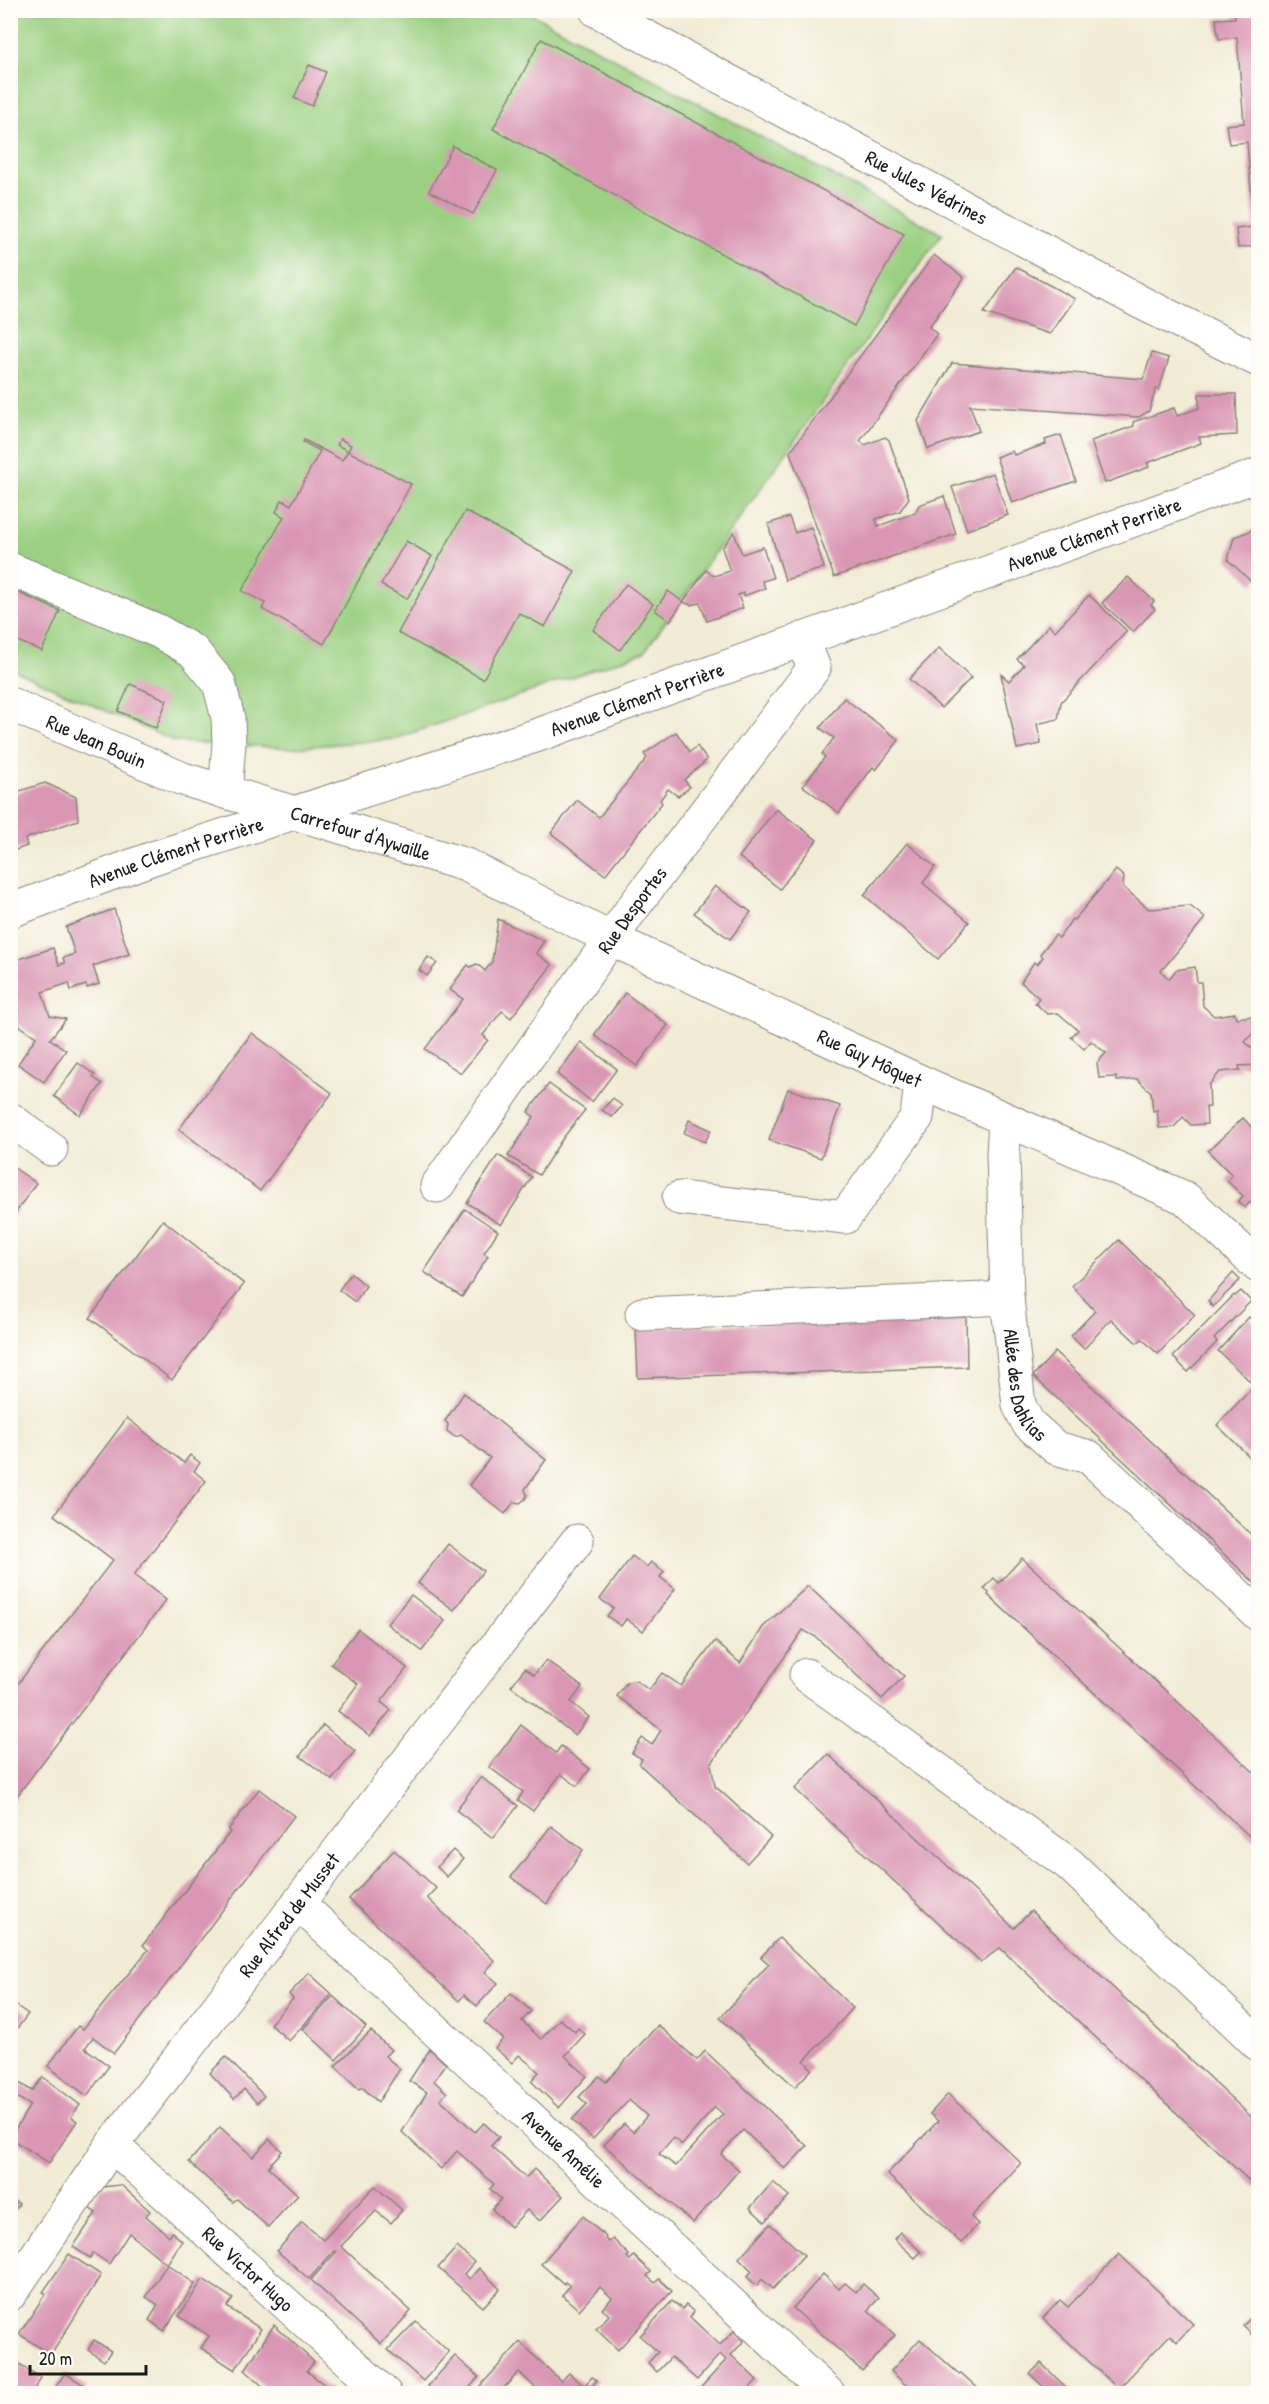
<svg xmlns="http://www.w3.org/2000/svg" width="1269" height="2404" viewBox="0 0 1269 2404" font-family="'Patrick Hand',sans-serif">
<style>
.garden{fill:#9bd082;stroke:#5c764f;stroke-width:1.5}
.building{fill:#da97b4;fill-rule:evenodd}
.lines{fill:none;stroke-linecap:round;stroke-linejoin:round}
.minor-casing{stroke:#878479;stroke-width:35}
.minor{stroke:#fff;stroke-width:33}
.labels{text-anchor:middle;stroke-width:4.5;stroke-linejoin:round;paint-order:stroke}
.street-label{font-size:20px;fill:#1c1c1c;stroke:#fdfcf7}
</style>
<rect width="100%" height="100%" fill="#fdfcf7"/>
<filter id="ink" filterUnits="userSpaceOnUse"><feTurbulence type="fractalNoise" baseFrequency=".0167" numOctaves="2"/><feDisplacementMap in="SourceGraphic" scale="12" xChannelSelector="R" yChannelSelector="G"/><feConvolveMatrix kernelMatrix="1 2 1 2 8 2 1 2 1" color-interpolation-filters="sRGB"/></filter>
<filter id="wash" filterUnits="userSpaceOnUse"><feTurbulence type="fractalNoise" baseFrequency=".008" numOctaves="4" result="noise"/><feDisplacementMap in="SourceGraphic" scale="24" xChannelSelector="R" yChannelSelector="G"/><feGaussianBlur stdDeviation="1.35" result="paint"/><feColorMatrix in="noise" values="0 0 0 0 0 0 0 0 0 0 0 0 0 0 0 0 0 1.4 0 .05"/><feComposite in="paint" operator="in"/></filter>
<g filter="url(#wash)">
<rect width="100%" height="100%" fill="#f2ecd6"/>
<path class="garden" d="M11,11H526L942,234L644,652L395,739L292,748L176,742L11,669Z"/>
<g id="blocks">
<g class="building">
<path d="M1234,10H1258V253L1256,246L1238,248L1236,229L1254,227L1247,142L1229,144L1226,125L1244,123L1237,37L1219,39L1217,28L1216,19L1235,18Z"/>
<path d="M541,39L904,234L854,326L493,129Z"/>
<path d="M309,65L326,72L312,106L294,98Z"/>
<path d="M453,146L497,170L473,214L429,191Z"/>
<path d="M934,255L964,278L929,327L937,334L860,441L865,445L885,437L889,440L909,498L900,511L876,519L878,526L915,513L919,505L944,496L956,534L834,577L790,452Z"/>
<path d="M1016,267L1075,299L1050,334L984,313Z"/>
<path d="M1152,353L1169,358L1159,390L1156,389L1149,411L1139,417L970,405L979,431L928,449L918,421L952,363L1143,379Z"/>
<path d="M1199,394H1236L1237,435L1199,437L1201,443L1147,463L1149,467L1105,483L1091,441L1134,426L1133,422L1174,408L1177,416L1199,408Z"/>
<path d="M1061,435L1076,481L1012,503L996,457L1012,451L1014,455L1046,444L1045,440Z"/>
<path d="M340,439L351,445L348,451L337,445Z"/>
<path d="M304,440L342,460L348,451L411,484L324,644L262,609L265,603L242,591L284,517L276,512L282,500L291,505L320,451L303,442Z"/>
<path d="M993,473L1008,515L967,530L952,487Z"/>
<path d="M465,511L575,571L545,627L519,613L483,679L398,633Z"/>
<path d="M789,517L795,533L811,527L824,568L785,580L768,524Z"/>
<path d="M1258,528V579L1254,584L1228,560L1234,537Z"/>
<path d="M734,532L742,554L763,547L773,578L762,581L765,588L744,596V593L738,595L743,608L707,621L700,603L691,605L683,602L706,570L714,576L730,571L722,548Z"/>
<path d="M406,541L432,556L407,599L381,585Z"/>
<path d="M1128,577L1154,601L1151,605L1155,609L1133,632L1102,603Z"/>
<path d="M626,584L653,604L620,650L593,630Z"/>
<path d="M10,589L60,611L42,651L10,638Z"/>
<path d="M668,591L683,602L670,621L655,610Z"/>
<path d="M1089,595L1127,631L1061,702L1058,719L1037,724L1041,744L1017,749L1001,674L1009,681L1024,665L1017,659L1049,625L1055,631Z"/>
<path d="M939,648L971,678L941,708L909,679Z"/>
<path d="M130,684L167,700L156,728L118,711Z"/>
<path d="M844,698L899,740L876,770L873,767L839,813L803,786L825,757L822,754L834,738L820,728Z"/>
<path d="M676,732L690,752L697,746L707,760L684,780L690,787L678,796L668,789L660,800L662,803L605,875L551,833L577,800L599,817L647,758L644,754Z"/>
<path d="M45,783L76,797L78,820L25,839L27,846L10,852V815L16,813L10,794Z"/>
<path d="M776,809L817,840L780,889L739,857Z"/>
<path d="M907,843L935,867L923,883L969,922L938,959L864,895Z"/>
<path d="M1116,870L1124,877L1123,887L1149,909L1190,906L1205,918L1161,971L1169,979L1176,970L1195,967L1197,982H1201L1203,1006L1214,1016L1235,1013L1236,1018L1253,1016L1255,1031L1245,1042L1256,1052L1258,1065L1239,1066L1240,1070L1220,1072L1209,1085L1210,1107H1206L1207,1124L1191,1125L1183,1117L1174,1127L1159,1128L1157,1110L1153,1111L1151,1092L1137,1079L1117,1081L1116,1077L1099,1078L1097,1063L1106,1053L1091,1041L1084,1049L1071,1037L1078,1030L1058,1013L1047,1014L1035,1003L1039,998L1021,982L1034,962L1037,965L1043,957L1040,954L1055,935L1059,938L1072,919L1074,920Z"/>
<path d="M715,886L751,912L730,939L694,913Z"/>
<path d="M114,909L129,954L93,966L99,984L87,988L86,985L71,990L69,983L42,992L50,1016L66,1019L50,1039L66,1050L44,1082L18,1064L36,1037L10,1019V962L53,948L59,965L65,963L63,958L75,954L66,927Z"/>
<path d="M498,919L544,941L536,953L552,965L511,1018L502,1011L483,1035L488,1040L461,1073L425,1049L463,999L450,990L457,979L468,965L470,967L477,964L485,971L492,962Z"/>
<path d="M428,957L437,963L427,976L419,970Z"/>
<path d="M625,993L668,1025L637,1066L594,1035Z"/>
<path d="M252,1033L332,1093L260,1191L179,1129Z"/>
<path d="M581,1042L617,1069L592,1102L557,1074Z"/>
<path d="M78,1063L95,1075L93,1077L102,1084L80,1115L54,1096Z"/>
<path d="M549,1084L585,1110L563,1138L539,1175L508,1156L534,1117L528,1112Z"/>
<path d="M788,1089L840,1106L821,1158L769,1140Z"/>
<path d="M613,1098L622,1106L612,1117L602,1110Z"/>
<path d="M1243,1118L1258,1134V1147L1252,1153L1258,1159V1210L1250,1202L1245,1208L1238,1202L1243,1196L1227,1181L1232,1175L1208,1151Z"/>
<path d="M689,1120L711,1130L705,1142L684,1133Z"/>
<path d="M498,1155L532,1177L501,1225L467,1203Z"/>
<path d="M10,1165L36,1183L10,1221Z"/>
<path d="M465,1209L498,1231L484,1253L488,1256L462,1297L424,1272Z"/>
<path d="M163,1220L244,1284L172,1380L90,1318Z"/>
<path d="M1119,1240L1195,1315L1158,1354L1142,1339L1137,1343L1111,1319L1084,1349L1071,1336L1095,1311L1072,1286Z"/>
<path d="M351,1273L366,1286L355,1302L339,1290Z"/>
<path d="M1233,1273L1240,1280L1213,1307L1208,1301Z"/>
<path d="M1241,1291L1251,1301L1214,1339L1217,1342L1188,1372L1173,1357L1234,1295L1235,1296Z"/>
<path d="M966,1317L967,1367L638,1378L636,1328Z"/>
<path d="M1249,1317L1258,1326V1380L1254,1385L1218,1351Z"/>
<path d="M1055,1352L1258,1541V1586L1033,1376Z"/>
<path d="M1250,1390L1258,1398V1465L1217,1425Z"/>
<path d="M464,1393L546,1460L525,1489L527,1495L525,1499L520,1503L514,1502L505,1514L469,1485L490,1458L461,1435L455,1437L447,1431L448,1424L445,1421Z"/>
<path d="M127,1418L184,1463L190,1455L200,1463L194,1471L206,1481L134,1575L166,1600L10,1805V1694L113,1560L54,1515Z"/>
<path d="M448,1544L483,1571L454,1610L418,1583Z"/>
<path d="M632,1556L647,1567L651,1562L664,1572L660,1577L675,1589L643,1631L626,1619L621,1626L607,1616L613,1608L600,1599Z"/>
<path d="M1022,1558L1258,1776V1844L988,1595L989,1593L984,1589L994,1578L999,1583Z"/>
<path d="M808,1586L904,1676L882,1699L816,1637L803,1630L711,1764L715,1786L771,1837L747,1863L639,1764L642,1759L632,1753L642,1738L652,1745L661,1730L617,1696L627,1682L636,1681L649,1690L662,1673L681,1686L715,1641L740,1663L763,1627Z"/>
<path d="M411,1595L445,1621L422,1651L387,1624Z"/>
<path d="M358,1629L407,1668L381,1702L391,1710L370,1736L338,1711L358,1684L331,1664Z"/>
<path d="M546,1660L582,1687L571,1702L589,1717L575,1735L511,1686L525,1668L534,1675Z"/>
<path d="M323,1725L355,1751L332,1780L300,1756Z"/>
<path d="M521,1725L556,1753L561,1746L590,1769L577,1786L561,1774L533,1811L518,1800L523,1792L489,1767Z"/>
<path d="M828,1754L1014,1928L1031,1911L1258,2123V2189L1000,1948L981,1962L795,1789Z"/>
<path d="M481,1777L518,1806L493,1838L456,1810Z"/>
<path d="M259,1789L294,1816L114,2053L93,2037L85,2048L109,2066L87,2096L48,2066L78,2026L83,2029L148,1950L143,1945L230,1832L228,1830Z"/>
<path d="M551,1826L583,1850L547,1904L511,1877Z"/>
<path d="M394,1850L436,1888L427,1898L495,1961L485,1972L498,1983L477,2006L464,1995L459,2001L349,1899Z"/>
<path d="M453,1850L463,1859L447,1877L437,1867Z"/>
<path d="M779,1938L853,2008L804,2061L812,2069L795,2087L720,2018L769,1964L761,1957Z"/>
<path d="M309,1973L332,1994L289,2041L270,2024L293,1999L289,1994Z"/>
<path d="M511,1993L531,2011L522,2021L541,2039L560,2019L575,2032L578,2028L585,2034L565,2056L587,2076L559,2108L531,2081L539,2072L519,2055L512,2063L495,2048L503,2039L484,2022Z"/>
<path d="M333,1996L366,2027L336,2060L303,2029Z"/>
<path d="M10,2001L28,2014L10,2038Z"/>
<path d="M658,2025L697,2060L705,2051L807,2146L785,2169L743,2130L721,2154L739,2170L693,2223L604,2145L624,2124L633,2132L647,2116L629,2100L593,2139L572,2120L587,2104L579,2097L599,2076L606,2082ZM715,2107L723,2114L676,2166L659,2154L673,2138L682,2145Z"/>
<path d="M371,2031L391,2050L385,2056L400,2069L378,2102L362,2087L359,2089L335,2066Z"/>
<path d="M430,2049L446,2064L434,2081L447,2093L440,2099L475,2132L484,2123L499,2137L491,2146L526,2178L534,2169L563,2196L540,2221L527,2210L511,2227L492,2209L501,2199L490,2189L494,2184L457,2151L441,2169L402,2132L427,2092L409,2081Z"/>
<path d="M226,2057L264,2096L257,2103L244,2089L234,2099L210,2073Z"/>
<path d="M10,2077L32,2091L43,2077L80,2105L71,2117L77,2121L49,2163L10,2138L30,2105L10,2093Z"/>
<path d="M948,2094L1021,2163L971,2217L978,2224L961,2243L887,2174L938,2121L930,2114Z"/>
<path d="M220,2127L253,2157L269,2139L282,2151L268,2167L298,2195L268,2227L237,2199L233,2202L189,2162Z"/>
<path d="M773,2182L789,2196L765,2222L750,2208Z"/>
<path d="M121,2185L150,2211L146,2216L169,2236L172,2232L182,2241L167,2264L129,2233L109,2264L93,2253L90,2258L73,2247L96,2213L89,2208L102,2187Z"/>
<path d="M375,2186L402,2210L391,2223L376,2211L341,2246L411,2311L381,2344L311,2280L336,2252L334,2251L309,2279L277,2251L302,2222L323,2240Z"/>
<path d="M10,2198L19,2204L10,2217Z"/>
<path d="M583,2216L606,2237L605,2239L609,2242L613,2239L629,2255L627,2257L630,2260L634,2256L651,2272L647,2276L655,2283L659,2279L672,2291L618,2350L596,2329L609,2315L602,2309L612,2298L600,2287L579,2310L562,2295L570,2286L565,2282L564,2284L541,2264Z"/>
<path d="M770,2224L804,2255L773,2289L762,2279L757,2286L747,2277L752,2271L739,2258Z"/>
<path d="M900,2232L921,2252L915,2258L894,2239Z"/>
<path d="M457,2247L474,2262L464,2274L470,2279L479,2268L500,2289L483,2307L438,2268Z"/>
<path d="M69,2254L101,2275L51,2355L19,2334L46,2293L43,2292Z"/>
<path d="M1119,2254L1193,2324L1177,2342L1170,2335L1118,2389L1043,2318L1060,2300L1068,2307Z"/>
<path d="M167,2264L195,2284L164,2331L149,2320L158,2305L146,2297Z"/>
<path d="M823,2274L839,2289L845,2283L856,2292L863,2284L879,2298L868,2310L895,2335L862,2371L793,2308Z"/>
<path d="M203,2279L233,2299L227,2307L261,2329L235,2370L201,2348L209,2336L179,2316Z"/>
<path d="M672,2301L682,2309L686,2305L694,2312L690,2317L720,2345L734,2331L744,2341L731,2355L757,2380L744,2394H728L724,2390L721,2394H695L726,2360L720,2354L697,2380L671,2357L657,2372L648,2363L658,2352L640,2336Z"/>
<path d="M1258,2310V2341L1243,2326Z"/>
<path d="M416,2321L449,2352L423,2381L388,2350Z"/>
<path d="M274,2325L314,2362L307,2371L336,2394H271L245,2370Z"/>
<path d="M920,2339L959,2374L961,2373L984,2394H915L891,2371Z"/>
<path d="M94,2340L111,2351L104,2361L88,2350Z"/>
<path d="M520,2342L561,2381L569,2373L584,2386L592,2377L597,2380L592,2386L600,2394H556L553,2391L551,2394H542L519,2372L498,2394H473Z"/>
<path d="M455,2356L479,2377L464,2394H436L428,2386Z"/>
<path d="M10,2358L41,2378L31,2394H10Z"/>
<path d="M1041,2363L1073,2394H1051L1030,2374Z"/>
<path d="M65,2373L87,2387L83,2394H63L55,2388Z"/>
</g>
</g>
</g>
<g filter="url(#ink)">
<use href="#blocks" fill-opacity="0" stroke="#878479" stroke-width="1.5"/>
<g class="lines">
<g class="minor-casing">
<g id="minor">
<path id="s1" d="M596,10L1142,303L1258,360"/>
<path d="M10,569L158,631L193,651L219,683L228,718L229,744L225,792"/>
<path id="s2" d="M10,704L183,779L466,865L611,939L921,1082L1185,1198L1258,1266"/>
<path id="s3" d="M10,911L153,858L538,735L1258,475"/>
<path d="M10,1119L51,1149"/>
<path id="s4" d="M1005,1120L1003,1154L1007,1298L1019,1405L1028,1423L1056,1448L1089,1457L1258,1614"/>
<path id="s5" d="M437,1186L629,913L814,668L802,639"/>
<path d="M679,1198L845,1217L917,1117L921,1082"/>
<path d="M642,1314L1007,1298"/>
<path d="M806,1675L1069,1864L1258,2044"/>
<path id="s6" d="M298,1903L829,2394"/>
<path id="s7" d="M112,2145L385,2394"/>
<path id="s8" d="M10,2294L112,2145L577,1541"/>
</g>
</g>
<use href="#minor" class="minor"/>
</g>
</g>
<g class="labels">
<g class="street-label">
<text dy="7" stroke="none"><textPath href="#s1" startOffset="375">Rue Jules Védrines</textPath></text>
<text dy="7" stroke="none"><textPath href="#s3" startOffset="1148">Avenue Clément Perrière</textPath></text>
<text dy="7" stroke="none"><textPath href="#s3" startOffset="662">Avenue Clément Perrière</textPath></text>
<text dy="7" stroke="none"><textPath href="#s2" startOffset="94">Rue Jean Bouin</textPath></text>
<text dy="7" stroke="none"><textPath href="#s2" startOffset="374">Carrefour d'Aywaille</textPath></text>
<text dy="7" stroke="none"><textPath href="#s3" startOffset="176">Avenue Clément Perrière</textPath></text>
<text dy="7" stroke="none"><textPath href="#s5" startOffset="338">Rue Desportes</textPath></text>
<text dy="7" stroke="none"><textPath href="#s2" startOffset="932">Rue Guy Môquet</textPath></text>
<text dy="7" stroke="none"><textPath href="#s4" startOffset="268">Allée des Dahlias</textPath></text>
<text dy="7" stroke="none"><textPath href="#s8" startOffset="471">Rue Alfred de Musset</textPath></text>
<text dy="7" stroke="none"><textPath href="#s6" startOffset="362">Avenue Amélie</textPath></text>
<text dy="7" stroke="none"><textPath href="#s7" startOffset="184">Rue Victor Hugo</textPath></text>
</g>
</g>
<rect width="1269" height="2404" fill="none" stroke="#fdfcf7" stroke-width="36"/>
<path d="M30 2365v9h116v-9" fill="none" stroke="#1c1c1c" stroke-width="3"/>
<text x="39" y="2365" font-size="18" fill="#1c1c1c" stroke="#fdfcf7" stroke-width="4.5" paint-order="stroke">20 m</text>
</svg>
